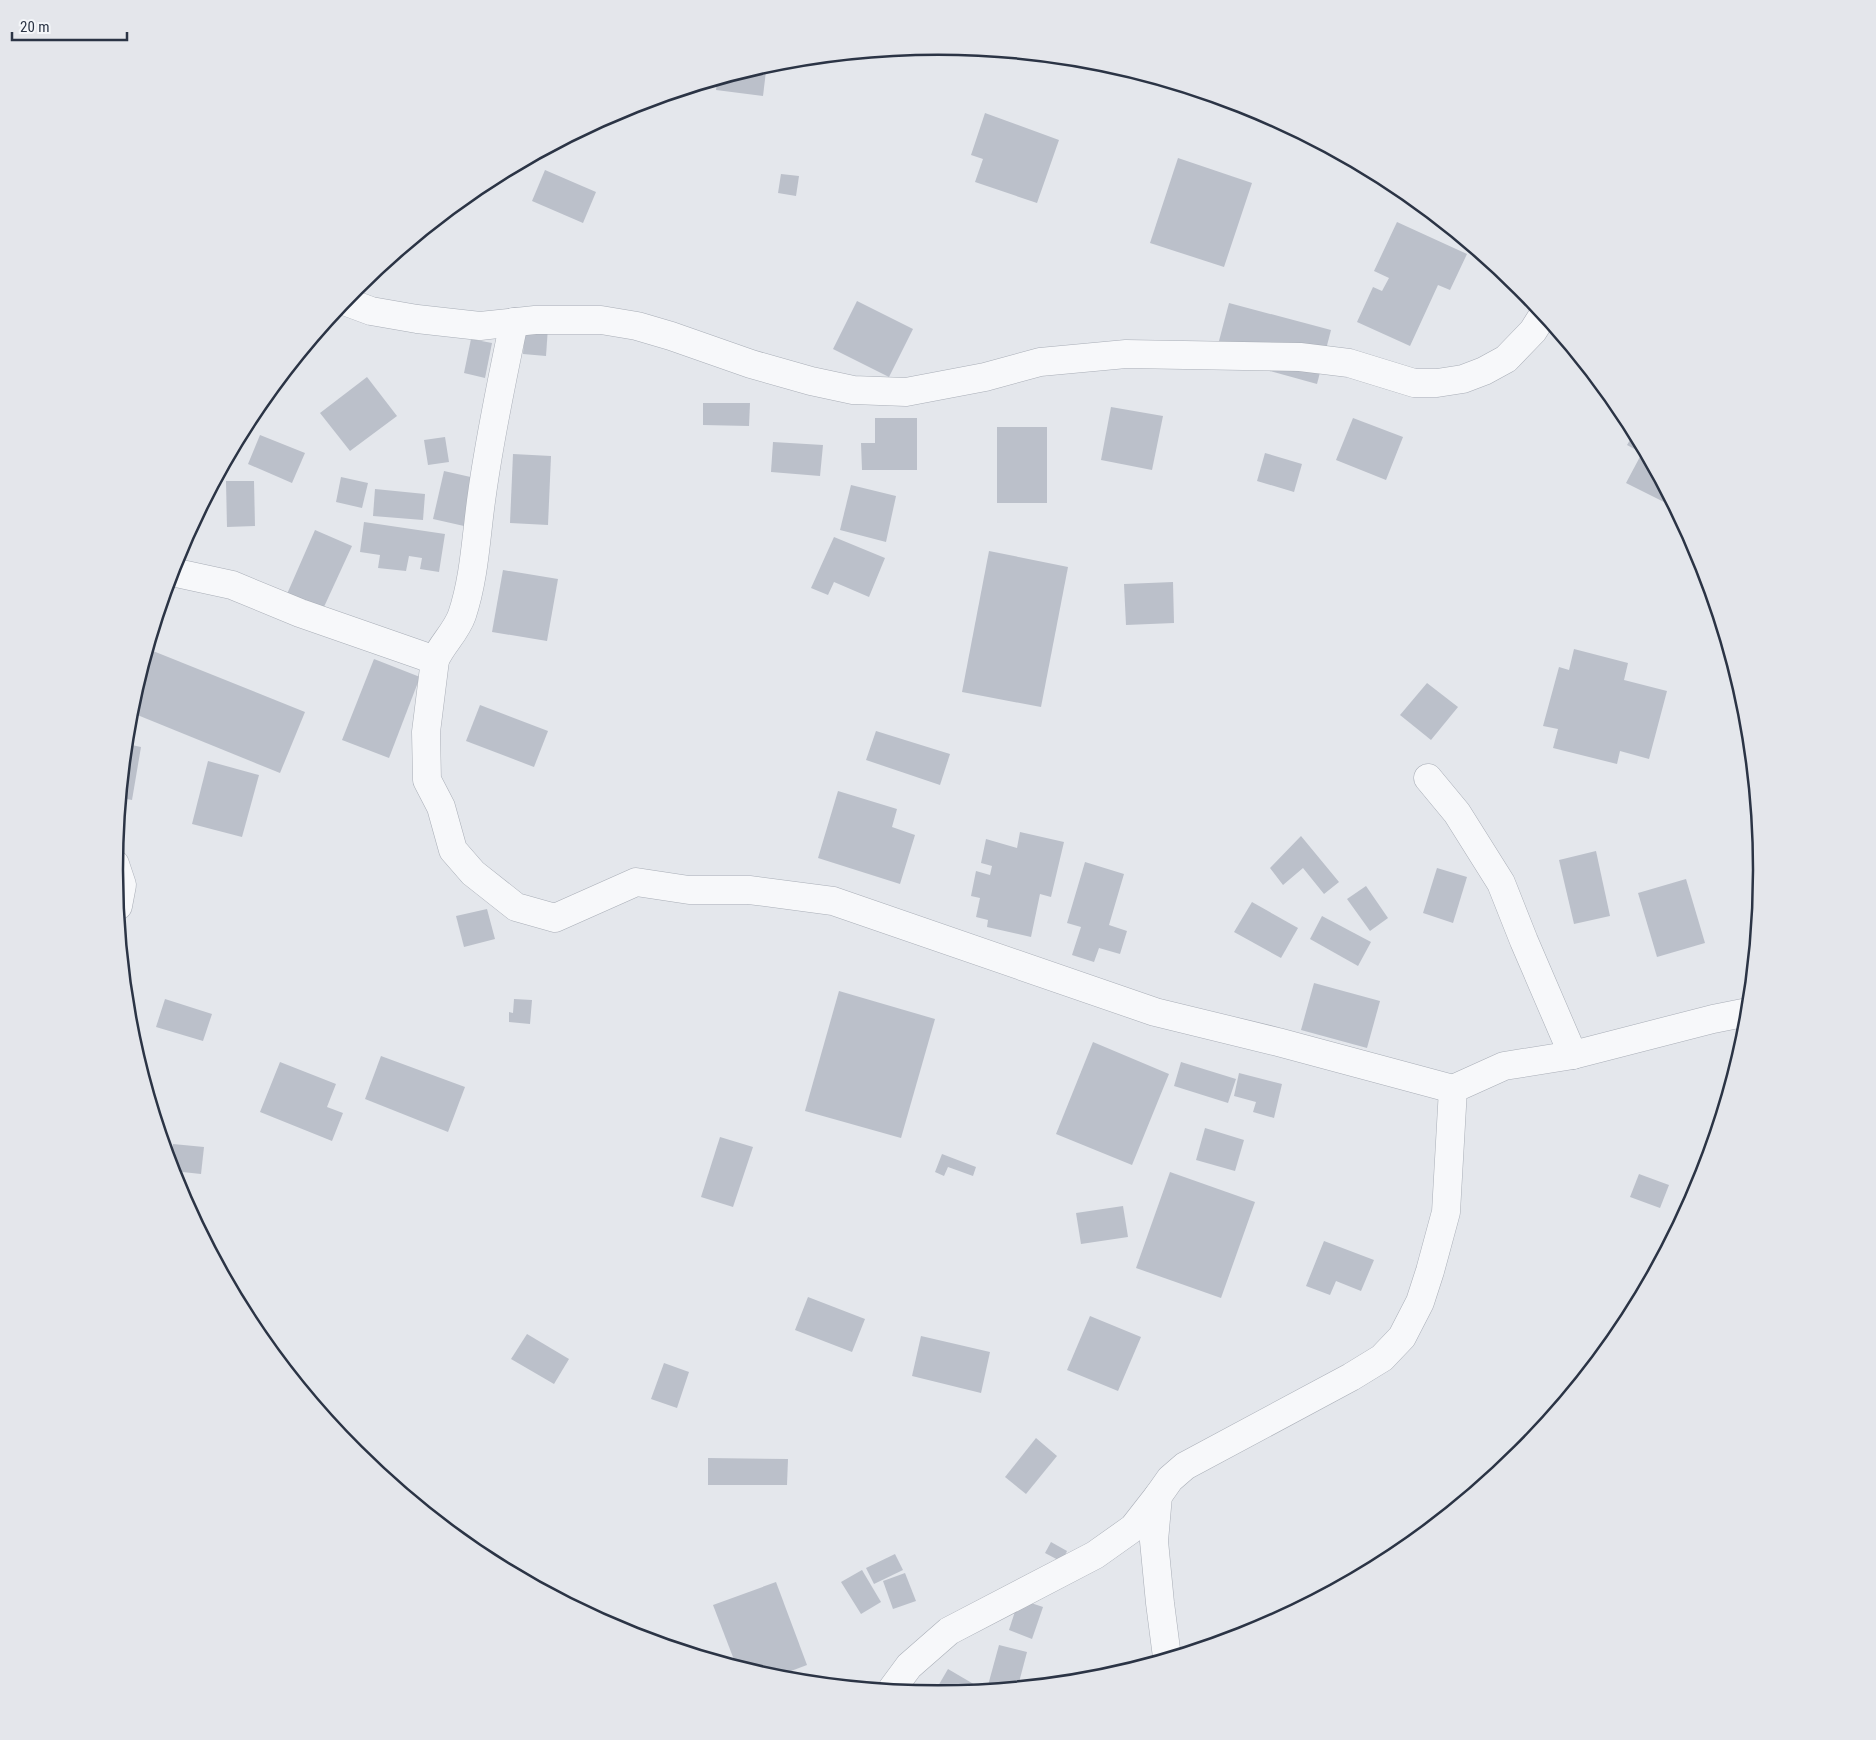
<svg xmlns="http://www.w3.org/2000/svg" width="1876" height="1740" viewBox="0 0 1876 1740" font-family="'Roboto Condensed',sans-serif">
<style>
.building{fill:#bbc0ca}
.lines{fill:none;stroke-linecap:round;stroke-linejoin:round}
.street-casing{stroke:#a9aeb7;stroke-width:29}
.street{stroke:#f7f8fa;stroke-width:28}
.rim{fill:none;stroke:#2b3445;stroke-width:2.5}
</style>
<rect width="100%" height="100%" fill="#e4e7ec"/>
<g class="building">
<path d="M754,69L766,71L763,96L716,90L717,80Z"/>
<path d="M985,113L1059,140L1037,203L975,182L983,159L971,155Z"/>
<path d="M1178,158L1252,183L1224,267L1150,243Z"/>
<path d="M545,170L596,192L583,223L532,201Z"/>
<path d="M781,174L799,176L796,196L778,193Z"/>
<path d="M1397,222L1467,254L1450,290L1438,285L1410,346L1357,322L1373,287L1382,291L1389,278L1374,271Z"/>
<path d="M857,301L913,329L889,377L833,349Z"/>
<path d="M1229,303L1331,330L1317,384L1215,356Z"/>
<path d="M525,325L548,327L546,356L523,354Z"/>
<path d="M471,339L492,343L485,378L464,373Z"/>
<path d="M367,377L397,416L350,451L320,413Z"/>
<path d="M703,403H750L749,426L703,425Z"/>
<path d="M1111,407L1163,416L1152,470L1101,460Z"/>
<path d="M875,418H917V470H862L861,443H875Z"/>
<path d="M1353,418L1403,437L1386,480L1336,460Z"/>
<rect x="997" y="427" width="50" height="76"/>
<path d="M1634,433L1674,507L1626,483L1642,453L1627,445Z"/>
<path d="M260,435L305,453L292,483L248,464Z"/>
<path d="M445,437L449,462L428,465L424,440Z"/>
<path d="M773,442L823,445L820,476L771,472Z"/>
<path d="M1265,453L1302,464L1294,492L1257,481Z"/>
<path d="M513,454L551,456L548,525L510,523Z"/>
<path d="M444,471L475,478L464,526L433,519Z"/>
<path d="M341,477L368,483L362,508L336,502Z"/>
<path d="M226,481H254L255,526L227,527Z"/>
<path d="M851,485L896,496L886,542L840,530Z"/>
<path d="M375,489L425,494L423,520L373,516Z"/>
<path d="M364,522L445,534L439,572L420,569L422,558L409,556L406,571L378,568L380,555L360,552Z"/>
<path d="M315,530L352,546L323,609L287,594Z"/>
<path d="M834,537L885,558L869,597L834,582L828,595L811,588Z"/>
<path d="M989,551L1068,567L1041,707L962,692Z"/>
<path d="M503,570L558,579L547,641L492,632Z"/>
<path d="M1173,582L1174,623L1126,625L1124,584Z"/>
<path d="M1574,649L1628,663L1624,680L1667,691L1649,759L1620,751L1617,764L1553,748L1558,729L1543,726L1559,667L1569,670Z"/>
<path d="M153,651L305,712L280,773L130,712L133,700Z"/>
<path d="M374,659L420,677L389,758L342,740Z"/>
<path d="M1427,683L1458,707L1431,740L1400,715Z"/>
<path d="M480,705L548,731L534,767L466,741Z"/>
<path d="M876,731L950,754L940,785L866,760Z"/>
<path d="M127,744L141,747L132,800L121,798Z"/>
<path d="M208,761L259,775L242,837L192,824Z"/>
<path d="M838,791L897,809L892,827L915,835L900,884L818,858Z"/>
<path d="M1020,832L1064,842L1051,897L1040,894L1031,937L987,927L988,920L976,917L980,898L971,896L976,871L990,875L992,866L981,863L986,839L1017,848Z"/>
<path d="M1301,836L1339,882L1324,894L1303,868L1283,885L1270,868Z"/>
<path d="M1596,851L1610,916L1574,924L1559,860Z"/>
<path d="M1085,862L1124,874L1109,925L1127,931L1120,954L1099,948L1094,962L1072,955L1081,927L1067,923Z"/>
<path d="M1437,868L1467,877L1453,923L1423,913Z"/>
<path d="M1686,879L1705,943L1657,957L1638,893Z"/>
<path d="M1366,886L1388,918L1370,931L1347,899Z"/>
<path d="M1252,902L1298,928L1281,958L1234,932Z"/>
<path d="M487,909L495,939L464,947L456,916Z"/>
<path d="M1322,916L1371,942L1358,966L1310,939Z"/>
<path d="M1314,983L1380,1001L1367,1048L1301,1030Z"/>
<path d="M839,991L935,1019L901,1138L805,1111Z"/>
<path d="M165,999L212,1014L203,1041L156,1027Z"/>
<path d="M514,999L532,1000L530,1024L509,1022V1012L513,1013Z"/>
<path d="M1093,1042L1169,1074L1132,1165L1056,1134Z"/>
<path d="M381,1056L465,1087L448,1132L365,1099Z"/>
<path d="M280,1062L336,1084L327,1107L343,1113L332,1141L260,1112Z"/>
<path d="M1181,1062L1236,1079L1228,1103L1174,1086Z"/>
<path d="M1239,1073L1282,1084L1274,1118L1253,1112L1256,1102L1234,1096Z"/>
<path d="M1205,1128L1244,1140L1235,1171L1196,1160Z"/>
<path d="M720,1137L753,1147L733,1207L701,1197Z"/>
<path d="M173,1144L204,1147L201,1174L173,1171L170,1164Z"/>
<path d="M942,1154L976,1167L973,1176L948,1167L944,1176L935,1172Z"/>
<path d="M1170,1172L1255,1202L1221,1298L1136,1268Z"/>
<path d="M1639,1174L1669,1185L1660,1208L1630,1197Z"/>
<path d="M1123,1206L1128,1237L1081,1244L1076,1213Z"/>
<path d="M1324,1241L1374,1260L1361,1291L1336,1281L1330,1295L1306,1286Z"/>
<path d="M808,1297L865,1319L852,1352L795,1330Z"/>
<path d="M1090,1316L1141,1337L1118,1391L1067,1370Z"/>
<path d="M527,1334L569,1359L554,1384L511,1359Z"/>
<path d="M921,1336L990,1352L981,1393L912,1376Z"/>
<path d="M664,1363L689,1372L677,1408L651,1399Z"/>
<path d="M1036,1438L1057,1456L1026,1494L1005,1477Z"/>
<path d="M708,1458L788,1459L787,1485H708Z"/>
<path d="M1051,1542L1067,1551L1062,1562L1045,1553Z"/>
<path d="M895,1554L903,1570L874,1584L866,1568Z"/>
<path d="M862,1570L881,1602L861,1614L841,1582Z"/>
<path d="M905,1573L916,1601L893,1609L883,1581Z"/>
<path d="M776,1582L807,1665L775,1677L736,1665L713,1605Z"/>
<path d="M1019,1599L1043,1607L1032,1639L1009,1630Z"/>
<path d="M999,1645L1027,1652L1018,1686L987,1689Z"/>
<path d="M948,1669L977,1686L975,1690L934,1693Z"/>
</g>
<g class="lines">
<g class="street-casing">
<g id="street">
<path d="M344,301L371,311L417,319L480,326L535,320H601L637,326L671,336L751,364L811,381L853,390L906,392L985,377L1040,362L1126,354L1300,357L1349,363L1414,383H1437L1463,379L1484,371L1506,359L1533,331L1543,315"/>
<path d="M514,322C502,379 490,436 482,494C476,534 475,576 462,615C456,632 442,644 435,660L426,732L427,780L441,807L453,850L473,873L516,907L555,918L636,882L689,890H749L833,901L1155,1012L1278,1042L1453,1089"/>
<path d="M172,572L232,585L300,613L435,660"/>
<path d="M1428,778L1457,813L1501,883L1524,941L1573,1055"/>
<path d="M115,864L122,885L118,906"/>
<path d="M1167,1657L1160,1603L1154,1541L1158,1496L1170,1479L1185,1466L1351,1377L1382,1358L1402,1337L1420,1302L1430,1271L1446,1212L1453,1089L1504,1066L1573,1055L1713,1019L1748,1012"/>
<path d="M892,1689L909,1666L949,1631L1095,1555L1133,1528L1158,1496"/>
</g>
</g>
<use href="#street" class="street"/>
</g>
<path d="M0 0H1876V1740H0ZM123 870a815 815 0 1 1 1630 0a815 815 0 1 1-1630 0Z" fill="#e4e6eb" fill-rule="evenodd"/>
<path class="rim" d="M123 870a815 815 0 1 1 1630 0a815 815 0 1 1-1630 0Z"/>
<path d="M12 32v8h115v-8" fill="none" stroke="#2b3445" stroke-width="2.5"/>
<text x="20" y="32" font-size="15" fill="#2b3445" stroke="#f4f6f9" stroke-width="4" paint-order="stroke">20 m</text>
</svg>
